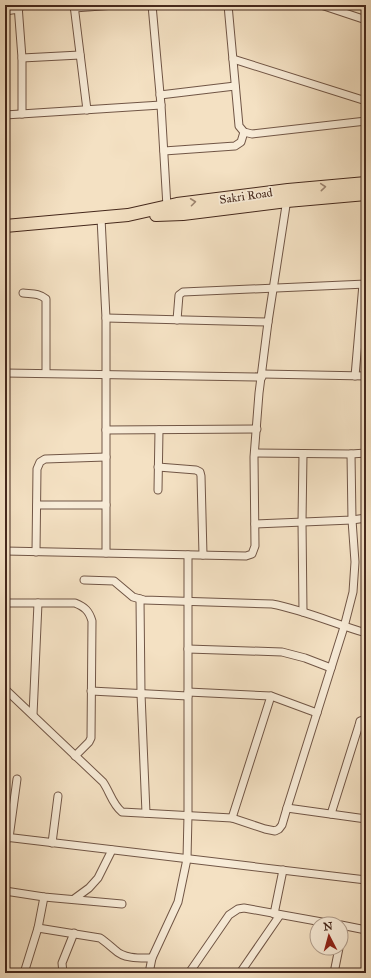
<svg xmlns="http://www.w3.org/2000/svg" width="371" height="978" viewBox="0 0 371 978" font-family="'IM FELL Great Primer',serif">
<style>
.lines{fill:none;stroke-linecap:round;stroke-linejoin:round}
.street-casing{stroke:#715646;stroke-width:9}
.primary-casing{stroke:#45281c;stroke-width:14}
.street{stroke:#f8ecd8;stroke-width:7}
.primary{stroke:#f4e1c3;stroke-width:12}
.oneway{stroke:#9c8470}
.labels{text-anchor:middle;stroke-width:3.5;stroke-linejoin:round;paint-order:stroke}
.street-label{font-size:12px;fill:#45281c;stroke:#f8ecd8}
</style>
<rect width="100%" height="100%" fill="#f4e1c3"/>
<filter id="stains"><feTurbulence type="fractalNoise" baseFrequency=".005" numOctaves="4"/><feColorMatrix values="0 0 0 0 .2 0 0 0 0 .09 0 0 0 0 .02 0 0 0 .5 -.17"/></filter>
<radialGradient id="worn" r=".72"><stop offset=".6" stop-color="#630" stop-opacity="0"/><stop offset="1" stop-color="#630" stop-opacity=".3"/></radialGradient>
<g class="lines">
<g class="street-casing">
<g id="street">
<path d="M18,5L22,58V114"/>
<path d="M74,5L87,110"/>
<path d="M152,5L161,105L167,207"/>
<path d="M228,5L239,126L244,132L252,134L366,121"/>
<path d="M321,5L366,20"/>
<path d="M74,8L115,5"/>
<path d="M5,11L19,9"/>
<path d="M22,58L80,55"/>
<path d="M233,59L366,101"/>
<path d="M160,95L235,86"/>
<path d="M5,115L161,105"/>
<path d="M164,151L235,146L241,142L244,132"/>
<path d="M101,218L106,318V553"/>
<path d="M23,293C32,294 39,293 46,299V373"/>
<path d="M106,318L268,322"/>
<path d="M177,320L179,295L183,292L366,284"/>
<path d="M5,373L262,377"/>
<path d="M262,374L366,376"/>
<path d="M355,376L363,284"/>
<path d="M106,430L257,429"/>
<path d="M255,453L351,454L366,453"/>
<path d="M303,454L302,522L303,612"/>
<path d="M158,467L196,470L200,472L201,476L203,555"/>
<path d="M158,490L159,430"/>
<path d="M37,505H106"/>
<path d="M255,524L352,520L366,518"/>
<path d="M5,551L246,556L252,554L255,546L254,457L259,393L268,322L287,199"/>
<path d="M36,552L37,469L40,462L45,459L106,457"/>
<path d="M84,580L114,581L133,597L144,600L272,604C304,610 335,624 366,633"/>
<path d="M140,599L141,694L146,813"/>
<path d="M5,603H75C85,607 89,611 92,621L91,738L89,742L75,756"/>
<path d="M188,649L282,652L305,658L331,668"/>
<path d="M5,689L103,782C110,792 112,804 122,812L232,818L265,829L275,831L279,829L282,825L287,808L344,627L353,592L355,562L352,520L351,454"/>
<path d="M91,691L188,696"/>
<path d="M188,692L271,696L317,713"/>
<path d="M33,715L38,603"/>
<path d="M287,808L366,819"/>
<path d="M331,814L359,725L360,721L366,719"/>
<path d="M232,818L271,696"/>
<path d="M5,837L366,880"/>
<path d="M9,838L17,779"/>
<path d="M52,843L58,796"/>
<path d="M5,891L44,897L122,904"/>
<path d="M74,899L89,888L98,878L112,850"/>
<path d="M274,914L283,870"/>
<path d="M341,925L366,930"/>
<path d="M38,928L100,938C106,942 110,946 115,950C124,959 140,958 152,958"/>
<path d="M24,973L38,928L44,897"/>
<path d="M63,973L62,963L74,933"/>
<path d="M149,973L152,958L178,902L187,859L188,815V555"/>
<path d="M189,973L229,915L238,909L244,908L333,924"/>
<path d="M240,973L280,915"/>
<path d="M334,973L339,948"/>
</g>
</g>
<g class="primary-casing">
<g id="primary">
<path d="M156,215L183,214L287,201L366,194"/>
<path d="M5,226L128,215L177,204L288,190L366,183"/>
</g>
</g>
<use href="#street" class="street"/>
<use href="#primary" class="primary"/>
</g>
<defs><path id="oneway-chevron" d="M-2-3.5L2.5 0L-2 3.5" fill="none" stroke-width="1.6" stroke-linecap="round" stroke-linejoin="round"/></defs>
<g class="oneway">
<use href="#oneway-chevron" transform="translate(323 187) rotate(-5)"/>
<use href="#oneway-chevron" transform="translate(193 202) rotate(-7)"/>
</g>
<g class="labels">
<g class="street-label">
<text transform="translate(246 196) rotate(-8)" y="4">Sakri Road</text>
</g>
</g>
<rect width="371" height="978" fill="none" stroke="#f4e1c3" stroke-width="20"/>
<rect x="6" y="6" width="359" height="966" fill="none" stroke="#45281c" stroke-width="2"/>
<rect x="10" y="10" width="351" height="958" fill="none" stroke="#45281c"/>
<g transform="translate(329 936) rotate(354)"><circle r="19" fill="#f8ecd8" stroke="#b09e8d"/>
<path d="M0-3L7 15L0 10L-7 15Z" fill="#8f2418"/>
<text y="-6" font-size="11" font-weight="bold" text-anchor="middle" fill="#45281c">N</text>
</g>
<rect width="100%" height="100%" filter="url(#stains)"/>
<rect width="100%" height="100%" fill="url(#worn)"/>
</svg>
